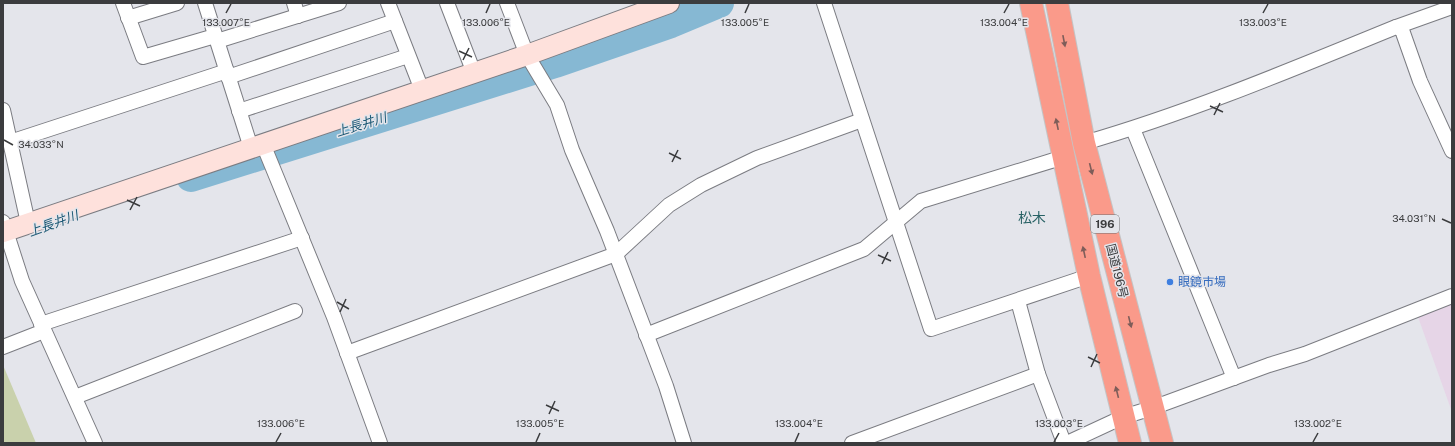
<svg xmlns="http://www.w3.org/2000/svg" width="1455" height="446" viewBox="0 0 1455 446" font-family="'Public Sans','Noto Sans JP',sans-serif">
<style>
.education{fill:#e6d5e7}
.green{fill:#c9d1ac}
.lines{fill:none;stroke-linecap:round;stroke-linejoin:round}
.river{stroke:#86b8d3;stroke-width:30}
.street-casing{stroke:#7b7c82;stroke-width:16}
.secondary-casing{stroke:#7b7c82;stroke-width:22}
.highway-casing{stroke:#c4c4c5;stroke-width:24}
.street{stroke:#fff;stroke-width:14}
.secondary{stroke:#fee1dc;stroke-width:20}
.highway{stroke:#fa9a8a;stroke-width:22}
.oneway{fill:#7e5d59}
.ticks{fill:none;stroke:#3b3c3e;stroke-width:1.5}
.shop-dot{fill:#3f7fe0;stroke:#e4e5eb;stroke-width:1.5}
.labels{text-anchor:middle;stroke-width:3;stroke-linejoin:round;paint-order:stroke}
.shield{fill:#e4e5eb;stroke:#6e6f72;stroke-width:1}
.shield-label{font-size:11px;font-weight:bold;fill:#3b3c3e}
.street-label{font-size:12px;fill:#3b3c3e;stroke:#e4e5eb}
.shop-label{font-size:12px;fill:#366cbe;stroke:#e4e5eb;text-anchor:start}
.water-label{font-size:13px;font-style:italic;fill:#1a5773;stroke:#e4e5eb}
.quarter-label{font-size:14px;fill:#276164;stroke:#e4e5eb}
.ticks-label{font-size:10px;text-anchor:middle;fill:#3b3c3e;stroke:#e4e5eb;stroke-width:3;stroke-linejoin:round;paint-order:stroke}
</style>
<rect width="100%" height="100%" fill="#e4e5eb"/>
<path class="education" d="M1452,304V412L1418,317Z"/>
<path class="green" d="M3,365L36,443H3Z"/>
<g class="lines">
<path class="river" d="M191,177L555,63L671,23L719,3"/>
<g class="street-casing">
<g id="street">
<path d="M123,3L143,57L215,36"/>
<path d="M205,3L251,148"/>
<path d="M294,3L298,16"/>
<path d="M388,3L422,90"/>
<path d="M447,3L474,73"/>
<path d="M507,3L527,55L557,105L572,150L607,231L666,386L684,443"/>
<path d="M824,3L931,329L1089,276"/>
<path d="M128,18L177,3"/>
<path d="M1396,27L1452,7"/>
<path d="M217,41L339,3"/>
<path d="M228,77L395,21"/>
<path d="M3,110L28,223"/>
<path d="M239,111L408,56"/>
<path d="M1133,129L1234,378"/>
<path d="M10,142L227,71"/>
<path d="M1084,143C1191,112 1293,69 1396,27L1402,30L1420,81L1452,151"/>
<path d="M263,144L334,317L380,443"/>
<path d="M3,222L22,281L95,443"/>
<path d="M1018,301L1038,374L1064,443"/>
<path d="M41,324L302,238"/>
<path d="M646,335L864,249L921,201L1064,157"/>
<path d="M3,347L44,331"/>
<path d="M347,353L616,254L669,205L701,185L757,158L862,120"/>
<path d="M75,397L295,311"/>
<path d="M852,443L1038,374"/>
<path d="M1067,443L1123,417L1152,408L1269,365L1305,354L1452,296"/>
</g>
</g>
<g class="secondary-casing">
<path id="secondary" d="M3,232L527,55L669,3"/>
</g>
<g class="highway-casing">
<g id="highway">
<path d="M1031,3L1089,276L1130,443"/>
<path d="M1057,3L1084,143L1162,443"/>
</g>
</g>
<use href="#street" class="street"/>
<use href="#secondary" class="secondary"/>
<use href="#highway" class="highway"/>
</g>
<defs><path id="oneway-solid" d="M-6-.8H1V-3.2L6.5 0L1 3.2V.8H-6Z"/></defs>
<g class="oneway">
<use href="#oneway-solid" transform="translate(1064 41) rotate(79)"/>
<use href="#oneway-solid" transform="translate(1057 124) rotate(-102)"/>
<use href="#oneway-solid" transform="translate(1091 169) rotate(76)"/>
<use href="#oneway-solid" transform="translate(1084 252) rotate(-102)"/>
<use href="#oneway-solid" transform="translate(1130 322) rotate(76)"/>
<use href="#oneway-solid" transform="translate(1117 392) rotate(-104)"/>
</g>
<path class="ticks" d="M226,13L231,4M486,13L490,4M745,13L749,4M1004,13L1009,4M1263,13L1268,4M459,51L472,57M463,60L469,48M1210,106L1223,112M1214,115L1220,103M4,140L13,145M669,153L681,159M672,162L678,150M127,200L140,206M130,210L137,197M1442,219L1451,223M878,255L891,261M882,264L888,252M337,302L349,309M340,312L346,299M1088,357L1100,363M1091,367L1097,354M546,405L559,411M549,414L555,401M276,442L281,433M536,442L540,433M795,442L799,433M1054,442L1059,433M1313,442L1318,433"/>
<circle class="shop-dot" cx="1170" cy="282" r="4"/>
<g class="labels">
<rect class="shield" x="1091" y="215" width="28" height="18" rx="3"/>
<g class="shield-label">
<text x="1105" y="228">196</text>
</g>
<g class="street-label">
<text transform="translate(1117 271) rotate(76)" y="4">国道196号</text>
</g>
<g class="shop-label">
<text x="1178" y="286">眼鏡市場</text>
</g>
<g class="water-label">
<text transform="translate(361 124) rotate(-17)" y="5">上長井川</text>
<text transform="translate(53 223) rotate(-20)" y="5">上長井川</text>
</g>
<g class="quarter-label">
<text x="1032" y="223">松木</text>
</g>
</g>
<g class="ticks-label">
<text x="226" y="26">133.007°E</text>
<text x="486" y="26">133.006°E</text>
<text x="745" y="26">133.005°E</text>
<text x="1004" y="26">133.004°E</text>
<text x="1263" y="26">133.003°E</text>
<text x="41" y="148">34.033°N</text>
<text x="1414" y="222">34.031°N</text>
<text x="281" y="427">133.006°E</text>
<text x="540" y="427">133.005°E</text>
<text x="799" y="427">133.004°E</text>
<text x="1059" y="427">133.003°E</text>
<text x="1318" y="427">133.002°E</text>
</g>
<rect width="1455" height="446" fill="none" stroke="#3b3c3e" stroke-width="8"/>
</svg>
